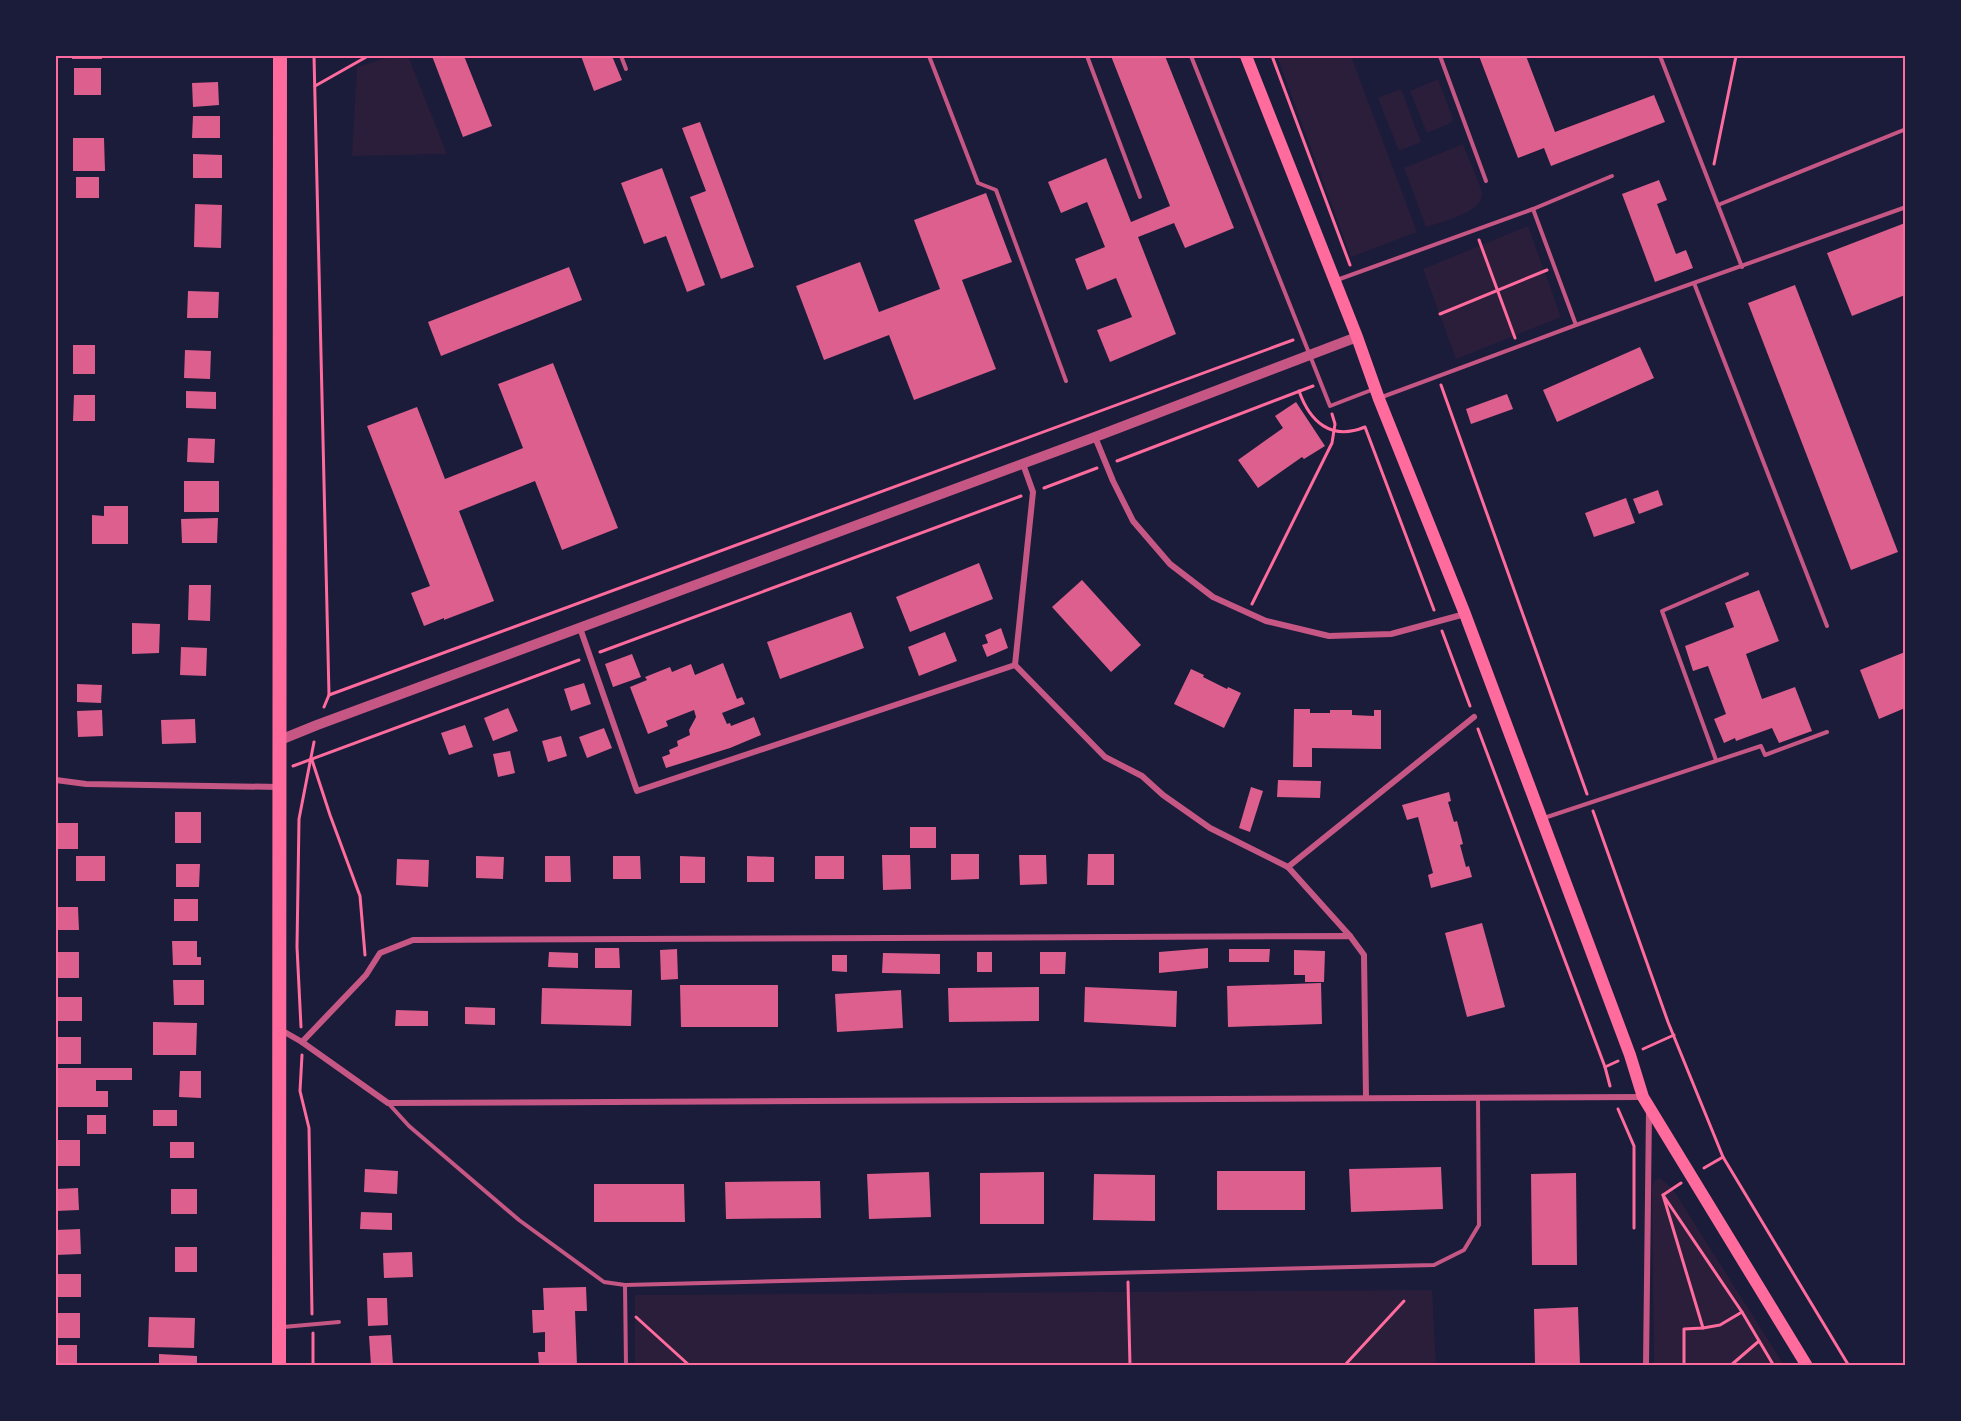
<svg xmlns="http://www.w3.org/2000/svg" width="1961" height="1421" viewBox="0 0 1961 1421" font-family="Arial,sans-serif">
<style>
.green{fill:#2a1e3b}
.building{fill:#dd5f8e}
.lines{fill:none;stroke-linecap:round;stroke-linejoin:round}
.path{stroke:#ff6b9d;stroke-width:3}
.service{stroke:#c65784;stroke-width:4}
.minor{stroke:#c65784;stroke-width:6}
.tertiary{stroke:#c65784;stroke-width:10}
.secondary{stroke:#ff6b9d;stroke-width:12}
.primary{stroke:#ff6b9d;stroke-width:14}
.neatline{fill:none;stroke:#ff6b9d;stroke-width:2}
</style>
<rect width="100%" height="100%" fill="#1b1b3a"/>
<g class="green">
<path d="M392,56H408L447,154L352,156L357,67Z"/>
<path d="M1277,56H1351L1417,232L1351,257Z"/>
<path d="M1438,79L1453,119L1451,123L1427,133L1410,91Z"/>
<path d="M1401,89L1421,142L1399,151L1378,98Z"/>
<path d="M1463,144C1467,156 1481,184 1482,194C1482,213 1441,222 1426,227L1404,168Z"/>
<path d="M1528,226L1561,317L1456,359L1423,269Z"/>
<path d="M1660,1178L1672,1188L1784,1365H1654L1652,1188L1655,1180Z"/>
<path d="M1432,1290L1436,1365H635V1295Z"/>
</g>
<g class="building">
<rect x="72" y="56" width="30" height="3"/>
<path d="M432,56H464L492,126L463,137Z"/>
<path d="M581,56H612L622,80L594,91Z"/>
<path d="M1111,56H1165L1234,228L1185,248L1174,223L1138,237L1176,334L1110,362L1097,330L1132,317L1116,278L1087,290L1075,259L1105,247L1087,202L1061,213L1048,182L1106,158L1131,222L1170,206Z"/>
<path d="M1479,56H1526L1555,132L1654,95L1665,122L1551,166L1544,148L1518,158Z"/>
<rect x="74" y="68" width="27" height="27"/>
<path d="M218,82L219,105L193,107L192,83Z"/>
<path d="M193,116H220V138H192Z"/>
<path d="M700,122L754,267L721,279L690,197L706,191L682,128Z"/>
<path d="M73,138H104L105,171H73Z"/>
<path d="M193,154L222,155V178H193Z"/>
<path d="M662,168L705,285L687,292L666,236L644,244L621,183Z"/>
<rect x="76" y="177" width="23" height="21"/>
<path d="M1659,180L1667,200L1657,204L1676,254L1686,250L1693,268L1655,282L1622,194Z"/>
<path d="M986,193L1012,262L962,280L996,369L914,400L889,335L824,360L796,286L860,262L879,312L940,289L914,220Z"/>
<path d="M195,204L222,205L221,248L194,247Z"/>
<path d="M1905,223V295L1852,316L1827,253Z"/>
<path d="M569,267L582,300L441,356L428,322Z"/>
<path d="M1795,285L1898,552L1851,570L1748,303Z"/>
<path d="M188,291L219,292L218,318H187Z"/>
<rect x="73" y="345" width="22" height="29"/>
<path d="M1640,347L1654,378L1557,422L1543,390Z"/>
<path d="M185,350L211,351L210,379L184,378Z"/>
<path d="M553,363L618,528L562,550L535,481L459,511L494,601L444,620V618L424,626L411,593L430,586L367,426L417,407L445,479L523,448L498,384Z"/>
<path d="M186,391L216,392V409L186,408Z"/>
<path d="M1507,394L1513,409L1471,424L1466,409Z"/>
<path d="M74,395H95V421H73Z"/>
<path d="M1296,402L1325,446L1304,459L1302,457L1258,488L1238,460L1283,428L1275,416Z"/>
<path d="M188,438L215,439L214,463L187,462Z"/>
<rect x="184" y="481" width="35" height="31"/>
<path d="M1658,490L1663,505L1639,514L1633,499Z"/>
<path d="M1626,498L1635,523L1594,537L1585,513Z"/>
<path d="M104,506H128V544H92V515L104,516Z"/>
<path d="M218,518L217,543H182L181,519Z"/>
<path d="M979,563L993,599L910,632L896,597Z"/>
<path d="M1082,580L1141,645L1111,672L1052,607Z"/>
<path d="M189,585H211L210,621L188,620Z"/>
<path d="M1759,590L1779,641L1746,654L1762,699L1795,687L1812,731L1779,743L1772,728L1736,741L1735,738L1724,743L1714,719L1726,714L1708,666L1693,671L1685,646L1734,627L1725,603Z"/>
<path d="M851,612L864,648L780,679L767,642Z"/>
<path d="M132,623L160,624L159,653L132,654Z"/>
<path d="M1001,628L1008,648L987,657L982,645L988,643L985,635Z"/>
<path d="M945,632L957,661L919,676L908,647Z"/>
<path d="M181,647L207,648L206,676L180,675Z"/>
<path d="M1905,652V708L1879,719L1860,670Z"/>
<path d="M632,654L641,677L613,687L605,664Z"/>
<path d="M723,663L737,699L742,697L745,704L722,713L727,724L730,723L731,726L754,717L761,735L730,748L666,768L662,757L670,754L669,750L678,746L677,741L690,735L689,730L696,717L694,710L666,721L668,726L648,734L630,687L647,680L645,677L670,667L672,672L691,664L695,675Z"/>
<path d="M1191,669L1204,675L1203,677L1227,689L1228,687L1241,693L1224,728L1174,704Z"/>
<path d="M584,683L591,704L571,711L564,689Z"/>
<path d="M77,684L102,685L101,703L77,702Z"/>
<path d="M508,708L518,731L493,741L484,718Z"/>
<path d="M1294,709H1310V713H1330V710H1352V715L1374,716V710H1381V749L1312,748V767H1293Z"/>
<path d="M102,710L103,736L78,737L77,711Z"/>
<path d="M195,719L196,743L162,744L161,720Z"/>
<path d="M465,725L473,747L449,755L441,733Z"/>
<path d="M604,728L612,748L587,758L579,737Z"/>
<path d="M561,736L567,756L548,762L542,741Z"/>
<path d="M510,751L515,773L498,777L493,754Z"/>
<path d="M1278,780L1321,781L1320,798L1277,797Z"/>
<path d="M1251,787L1263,791L1250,832L1239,828Z"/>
<path d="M1449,792L1451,801L1448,802L1454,822L1457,821L1463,844L1460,845L1466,867L1469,866L1472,877L1431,888L1428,875L1433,873L1418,817L1407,820L1402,805Z"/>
<rect x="175" y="812" width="26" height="31"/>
<rect x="56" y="823" width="22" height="26"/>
<rect x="910" y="827" width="26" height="21"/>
<path d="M951,854H979V879L951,880Z"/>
<path d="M1088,854H1114V885H1087Z"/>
<path d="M882,855H910L911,889L883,890Z"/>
<path d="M1019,855H1046L1047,884L1020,885Z"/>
<rect x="76" y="856" width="29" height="25"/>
<path d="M476,856L504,857L503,879L476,878Z"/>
<path d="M545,856H570L571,882H545Z"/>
<path d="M613,856H640L641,879H613Z"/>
<path d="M680,856L705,857V883H680Z"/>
<path d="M747,856L774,857V882H747Z"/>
<rect x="815" y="856" width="29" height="23"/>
<path d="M397,859L429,860L428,887L396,885Z"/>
<path d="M176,864H200L199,887H176Z"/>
<rect x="174" y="899" width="24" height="22"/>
<path d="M56,907H78L79,930H56Z"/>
<path d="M1482,923L1505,1007L1467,1017L1445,933Z"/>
<path d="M172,941H197V957H201V965H173Z"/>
<path d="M595,948H619L620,968H595Z"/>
<path d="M1208,948V968L1159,973V952Z"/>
<path d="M677,949L678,979L661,980L660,950Z"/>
<path d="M1229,949H1270L1269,962H1229Z"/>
<path d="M1294,950L1325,951L1324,982H1305V975H1294Z"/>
<rect x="56" y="952" width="23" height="26"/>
<path d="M549,952L578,953V968L548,967Z"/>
<rect x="977" y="952" width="15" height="20"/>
<path d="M1040,952H1066L1065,974H1040Z"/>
<path d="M883,953L940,954V974L882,973Z"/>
<path d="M832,955H847V972L832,971Z"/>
<path d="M173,980H204V1005H174Z"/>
<path d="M1321,983L1322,1024L1228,1027L1227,986Z"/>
<path d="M680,985H778V1027H681Z"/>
<path d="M1039,987V1021L949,1022L948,988Z"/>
<path d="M1085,987L1177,991L1176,1027L1084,1022Z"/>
<path d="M542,988L632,990L631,1026L541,1024Z"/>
<path d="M901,990L903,1028L837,1032L835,994Z"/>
<rect x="58" y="997" width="24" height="24"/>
<path d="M465,1007L495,1008V1025L465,1024Z"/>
<path d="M396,1010L428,1011V1026H395Z"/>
<path d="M153,1022L197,1023L196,1055H153Z"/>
<rect x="58" y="1037" width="23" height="27"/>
<path d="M56,1068H132V1080H96V1091H108V1107H56Z"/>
<path d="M180,1071H201V1098L179,1097Z"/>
<rect x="153" y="1110" width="24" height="16"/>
<rect x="87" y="1115" width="19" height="19"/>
<rect x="56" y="1140" width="24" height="26"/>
<rect x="170" y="1142" width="24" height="16"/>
<path d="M1441,1167L1443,1209L1351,1212L1349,1169Z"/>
<path d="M365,1169L398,1171L397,1194L364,1192Z"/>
<rect x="1217" y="1171" width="88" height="39"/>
<path d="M929,1172L931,1217L869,1219L867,1174Z"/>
<path d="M1044,1172V1224H980V1173Z"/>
<path d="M1576,1173L1577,1265H1532L1531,1174Z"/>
<path d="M1094,1174L1155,1175V1221L1093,1220Z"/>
<path d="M820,1181L821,1218L726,1219L725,1182Z"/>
<path d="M594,1184H684L685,1222H594Z"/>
<path d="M78,1188L79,1210L56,1211V1189Z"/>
<rect x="171" y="1189" width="26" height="25"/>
<path d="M361,1212L392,1213V1230L360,1229Z"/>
<path d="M80,1229L81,1254L56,1255V1230Z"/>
<rect x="175" y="1247" width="22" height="25"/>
<path d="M412,1252L413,1277L384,1278L383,1253Z"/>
<rect x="56" y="1274" width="25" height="23"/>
<path d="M586,1287L587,1311H575L577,1365H539L538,1352H545V1332L533,1333L532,1310H544L543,1288Z"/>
<path d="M367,1298H387L388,1325L368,1326Z"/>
<path d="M1578,1307L1580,1365H1535L1534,1309Z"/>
<rect x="56" y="1313" width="24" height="25"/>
<path d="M149,1317L195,1318L194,1348L148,1347Z"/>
<path d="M391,1335L393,1365H371L369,1336Z"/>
<rect x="56" y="1345" width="21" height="20"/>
<path d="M159,1354L197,1356V1365H159Z"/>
</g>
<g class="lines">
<g class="path">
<path d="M314,56L329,695L324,707"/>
<path d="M1272,56L1350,265"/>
<path d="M315,86L368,56"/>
<path d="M1714,164L1736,56"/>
<path d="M1479,240L1515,338"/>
<path d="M1440,314L1547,270"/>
<path d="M1441,385L1587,794"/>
<path d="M1299,391C1310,422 1331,441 1365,427L1434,610"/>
<path d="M1117,461L1313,386"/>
<path d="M1044,488L1097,468"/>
<path d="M1252,604L1332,443L1335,424L1332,414"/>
<path d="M1442,631L1470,706"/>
<path d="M600,652L1021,496"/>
<path d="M329,695L1293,340"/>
<path d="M1478,729L1605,1067L1610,1086"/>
<path d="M312,760L330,815L360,896L365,955"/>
<path d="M293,766L579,660"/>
<path d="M1593,811L1668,1022L1723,1157L1849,1366"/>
<path d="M301,1027L297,947L299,819L314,742"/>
<path d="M1643,1049L1674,1035"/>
<path d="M302,1055L300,1091L309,1128L312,1314"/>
<path d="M1605,1067L1618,1061"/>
<path d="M1618,1109L1634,1146V1228"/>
<path d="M1704,1168L1723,1157"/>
<path d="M1663,1195L1681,1183"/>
<path d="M1128,1282L1130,1366"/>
<path d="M636,1317L690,1366"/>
<path d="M1703,1328L1720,1325L1742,1312"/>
<path d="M313,1333V1366"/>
<path d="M1344,1366L1404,1301"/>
<path d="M1684,1366V1329L1703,1328L1663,1195L1742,1312L1774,1366"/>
<path d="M1730,1366L1759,1341"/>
</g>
<g class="service">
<path d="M621,56L626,69"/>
<path d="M929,56L978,183L996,190L1066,381"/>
<path d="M1087,56L1140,197"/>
<path d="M1191,56L1330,406L1374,389"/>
<path d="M1440,56L1486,181"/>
<path d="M1660,56L1742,267"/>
<path d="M1718,205L1906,129"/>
<path d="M1533,209L1612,176"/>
<path d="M1337,280L1533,209L1576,325L1382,397"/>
<path d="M1694,283L1827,626"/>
<path d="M1576,325L1906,207"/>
<path d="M1716,760L1662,611L1747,574"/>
<path d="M1544,818L1761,746L1765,755L1827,732"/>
<path d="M388,1103L409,1126L519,1220L604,1282L625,1285L1434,1265L1464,1250L1479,1225L1478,1098"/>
<path d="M625,1285L626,1366"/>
<path d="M283,1327L339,1322"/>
</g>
<g class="minor">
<path d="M1095,437L1113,481L1133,521L1170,564L1213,597L1266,621L1329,636L1391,634L1465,614"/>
<path d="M1023,464L1033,492L1015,665L1105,757L1142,776L1163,795L1210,828L1288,867L1350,936"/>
<path d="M580,628L637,791L1015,665"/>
<path d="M56,780L86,784L279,787"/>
<path d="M1288,867L1474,717"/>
<path d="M281,1030L302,1042L388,1103L1643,1097"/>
<path d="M302,1042L366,975L380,953L413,940L1350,936L1364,955L1366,1097"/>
<path d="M1646,1366L1649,1110"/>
</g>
<path class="tertiary" d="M280,740L317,725L1095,437L1357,337"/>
<path class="secondary" d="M1246,56L1357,337L1379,399L1465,614L1630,1055L1643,1097L1807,1366"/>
<path class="primary" d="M279,1366L280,56"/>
</g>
<rect width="1961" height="1421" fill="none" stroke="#1b1b3a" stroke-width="114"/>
<rect x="57" y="57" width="1847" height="1307" class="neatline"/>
</svg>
